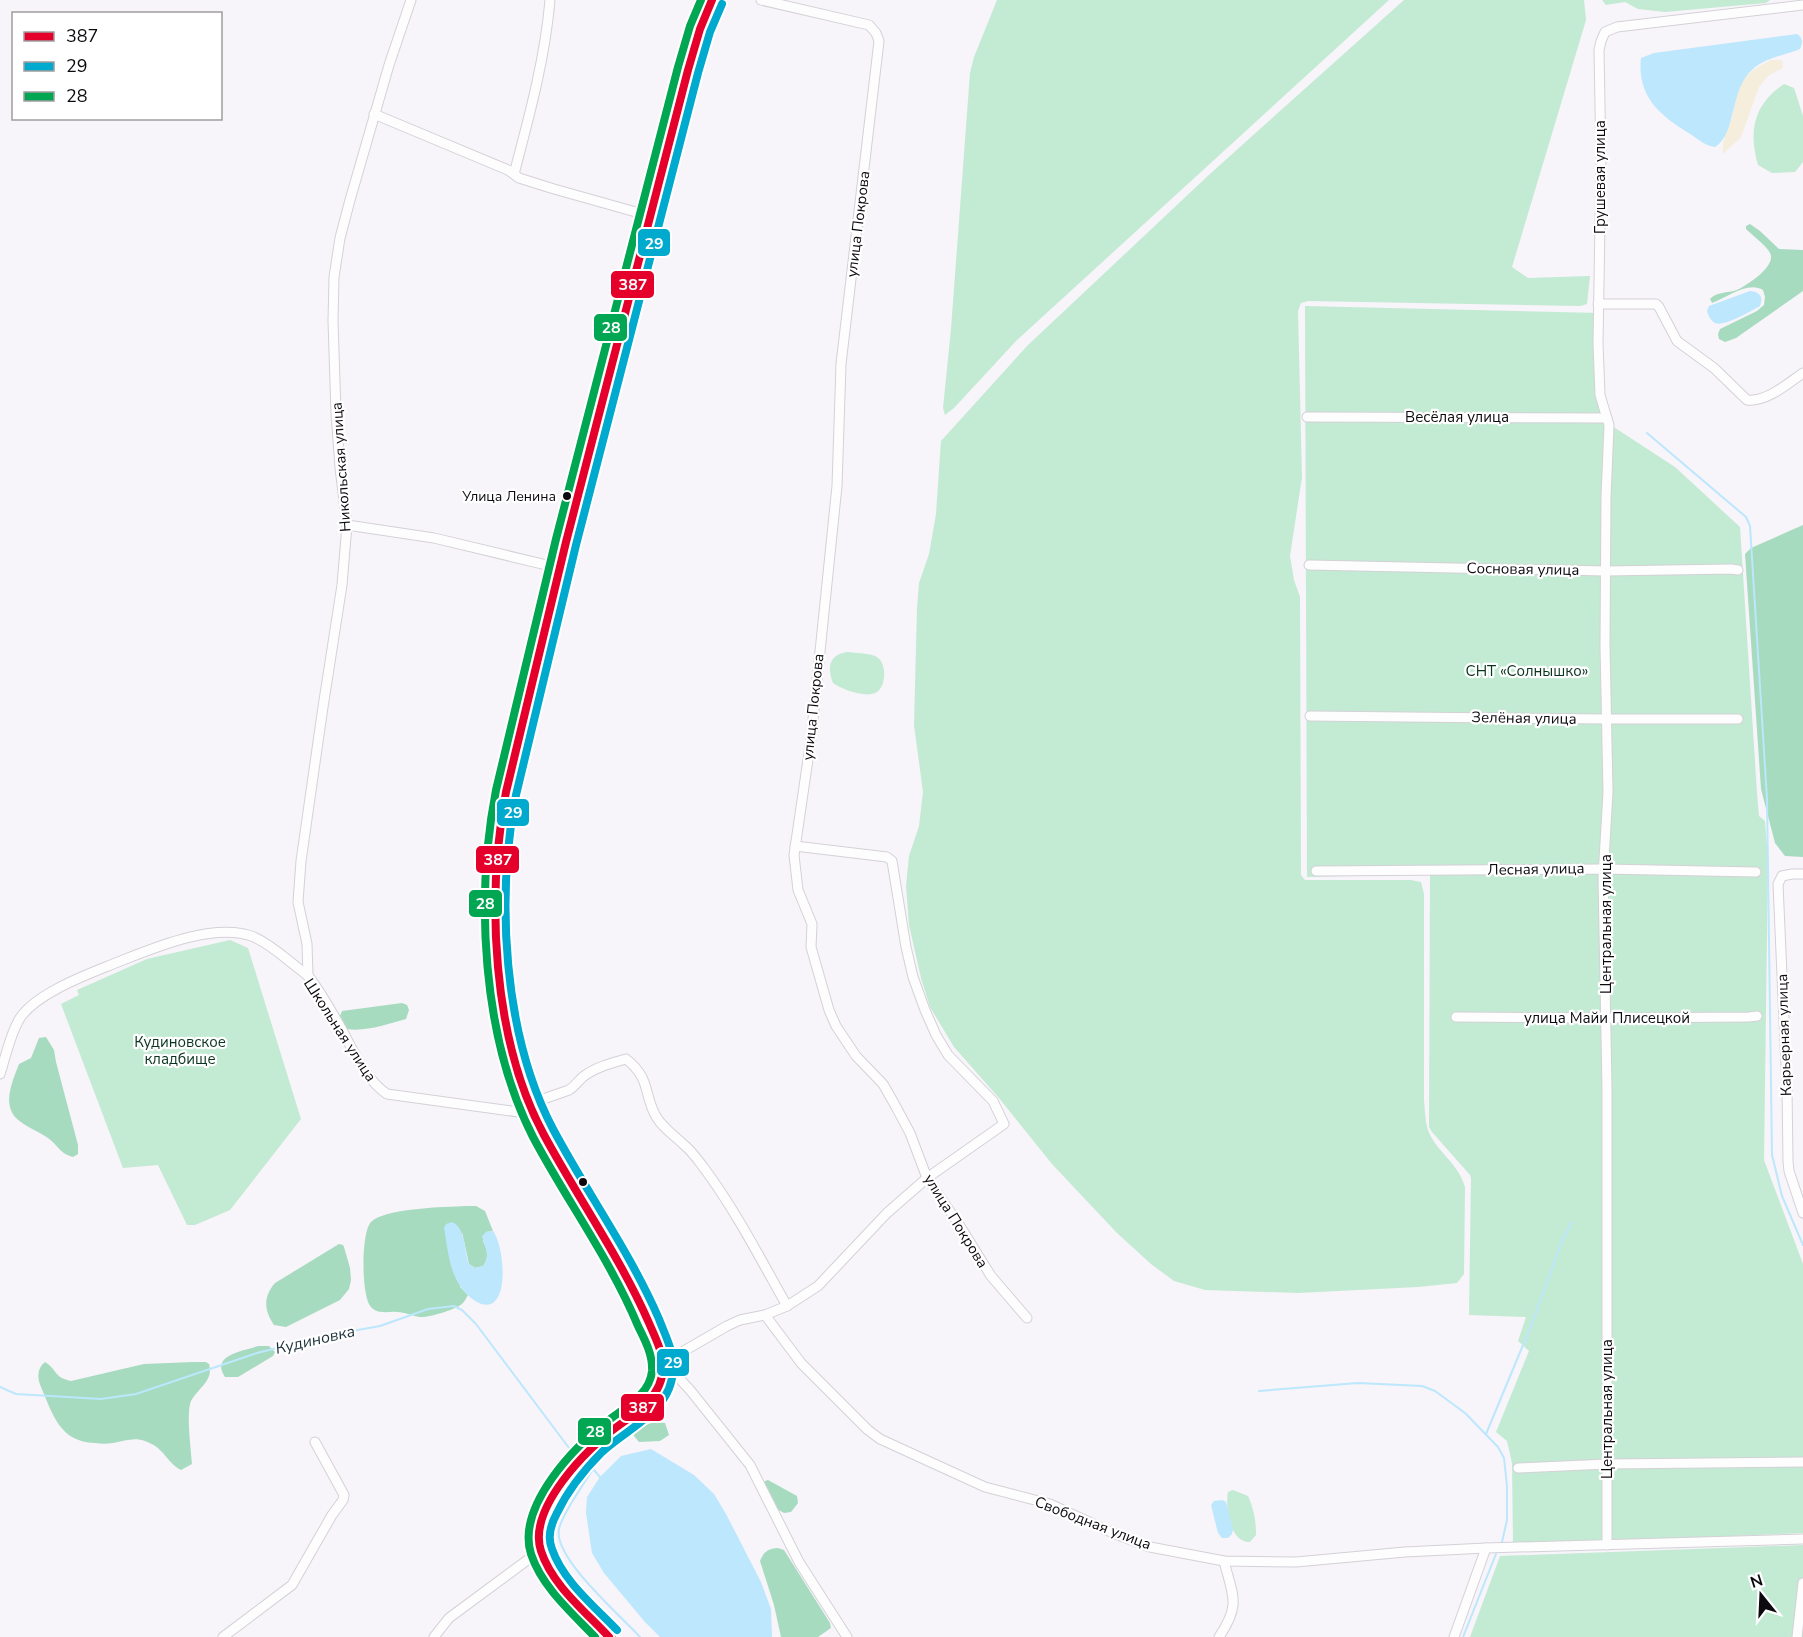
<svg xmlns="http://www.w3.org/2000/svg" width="1803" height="1637" viewBox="0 0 1803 1637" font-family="'Nunito Sans',sans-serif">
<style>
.green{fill:#c3ead3}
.forest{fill:#a7dbbf}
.sand{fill:#f5eedc}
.water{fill:#bce7fc}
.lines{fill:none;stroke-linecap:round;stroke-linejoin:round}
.stream{stroke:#bce7fc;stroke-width:2}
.minor-casing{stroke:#d4d1d7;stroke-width:11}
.major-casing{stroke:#b6aba4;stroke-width:14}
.minor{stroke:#fefdfe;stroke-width:9}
.major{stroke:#f1ece6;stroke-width:12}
.bus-1-casing{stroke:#fff;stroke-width:12}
.bus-2-casing{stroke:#fff;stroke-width:12}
.bus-3-casing{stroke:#fff;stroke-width:12}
.bus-1{stroke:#e4002b;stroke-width:8}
.bus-2{stroke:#00a9ce;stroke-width:8}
.bus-3{stroke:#00a651;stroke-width:8}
.bus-dot{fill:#0d0a0f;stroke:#fff;stroke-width:2}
.labels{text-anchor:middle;stroke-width:4.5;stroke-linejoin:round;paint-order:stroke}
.bus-label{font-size:14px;fill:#0d0a0f;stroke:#fff;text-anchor:end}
.street-label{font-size:15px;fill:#0d0a0f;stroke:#fff}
.park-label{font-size:15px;fill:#09341e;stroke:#fff}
.water-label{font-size:16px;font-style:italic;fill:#1c3139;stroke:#fff}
.line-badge{stroke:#fff;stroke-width:2}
.badge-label{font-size:16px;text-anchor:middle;font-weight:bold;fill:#fff}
</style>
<rect width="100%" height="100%" fill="#f7f4fa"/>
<g class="green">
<path d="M997,0H1389L1016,341L954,408L945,415L943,408L951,329L970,73L974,57Z"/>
<path d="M1404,0H1584L1586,20L1512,267L1528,278L1590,276L1587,304L1580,306L1308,301L1301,303L1298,311L1302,477L1290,556L1294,580L1300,597L1301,875L1305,880H1411L1421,882L1424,894V1101C1425,1110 1425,1121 1428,1130C1436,1152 1458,1162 1465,1187L1464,1274L1457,1283L1418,1287L1298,1293L1205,1290L1174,1281L1151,1264L1117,1233L1052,1164L999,1098L954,1047L930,1007L921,978L909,925L906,886L909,856L919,826L923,792L914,725L917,609L919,583L929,554L936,514L941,441L1027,346L1211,173Z"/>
<path d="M1602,0H1770L1766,3L1665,12L1638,9L1625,2L1606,5Z"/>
<path d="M1784,84L1794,88L1803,116V162L1795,172L1772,173L1758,165C1748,131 1754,104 1784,84Z"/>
<path d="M1305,306L1600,313L1602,396L1612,426L1675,467L1740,527L1757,793L1759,816L1765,821L1768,860L1764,1160L1803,1264V1533L1612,1541V1528H1607L1603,1541L1513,1543L1512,1463L1507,1441L1496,1432L1529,1351L1518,1341L1526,1317L1469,1315L1471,1178L1470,1175L1432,1132L1429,1127L1430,874L1307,877Z"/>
<path d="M847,652C856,653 867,653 875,656C887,661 887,685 877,692C867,699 841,689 833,683C827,667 829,655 847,652Z"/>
<path d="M230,940L248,948L301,1119L230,1210L195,1225H187L158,1165L123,1168L61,1004L79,995L77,990L147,959Z"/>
<path d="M1233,1490L1248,1496C1254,1509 1256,1521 1256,1535L1250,1542C1230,1543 1225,1508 1228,1492Z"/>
<path d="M1803,1545V1637H1470L1500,1556Z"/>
</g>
<g class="forest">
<path d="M1750,224L1760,231L1779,249L1803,250V291L1736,338L1725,342L1719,339L1718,334L1720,329L1757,311L1764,305L1765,297L1763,290C1748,281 1728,297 1712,303L1710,299C1716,292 1728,293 1737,290C1747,285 1777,266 1770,253C1767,246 1752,235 1746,229V226Z"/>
<path d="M1803,525V857L1785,856L1775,843L1761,789L1745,554L1751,548Z"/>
<path d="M402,1003L407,1005L409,1010L406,1019C387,1024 366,1032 347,1029L340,1016L342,1011Z"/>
<path d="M46,1037L54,1050L56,1062L78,1145V1154L73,1157C59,1153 59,1146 48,1138C38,1131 24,1126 16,1118C2,1103 13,1080 19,1064L31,1058L39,1038Z"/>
<path d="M466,1206H476L485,1211L493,1231L486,1232L483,1241C488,1250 489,1258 483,1266L475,1268L469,1264L462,1232L460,1287L468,1295C466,1298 465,1301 463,1303C458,1309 428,1318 420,1317C412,1316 405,1312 397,1312C389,1311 378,1315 371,1307C361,1297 361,1232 371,1222C385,1208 445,1207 466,1206Z"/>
<path d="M339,1244L343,1245L344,1247L350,1268L351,1280L349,1289L340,1300L286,1327L274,1325C264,1310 263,1297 275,1283Z"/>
<path d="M258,1346H269L275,1352L273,1356L238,1377H225C210,1355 243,1351 258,1346Z"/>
<path d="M45,1362C58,1370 53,1377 71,1381L144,1364L193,1362H206L209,1364C214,1381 198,1388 191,1401C186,1413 191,1449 192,1464L181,1470C166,1462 165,1448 145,1441C134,1437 125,1441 113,1443C107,1444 101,1444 95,1443C60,1442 53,1415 41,1387C37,1378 37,1368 45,1362Z"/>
<path d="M654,1422L665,1423L669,1435L660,1441L639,1442L634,1436L635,1429Z"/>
<path d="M768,1480L797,1496L798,1503L791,1512L784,1513L777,1509L764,1485L765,1481Z"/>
<path d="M778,1548L784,1550L830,1623L831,1628L818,1637H781L774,1605L760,1561C764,1551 768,1549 778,1548Z"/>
</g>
<path class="sand" d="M1771,60H1782L1783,68L1768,76L1759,87L1741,137L1723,154C1721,138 1729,129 1733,114C1734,109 1734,104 1735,100C1740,78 1752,69 1771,60Z"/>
<g class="water">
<path d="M1797,34C1803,38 1803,42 1800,49C1785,55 1765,58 1753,69C1729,89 1737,134 1715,147C1703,145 1697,138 1687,132C1658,114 1637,95 1641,58L1654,53Z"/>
<path d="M1750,291C1759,292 1764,296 1760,306C1751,311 1724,327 1715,323C1711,321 1708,315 1707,311L1709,306Z"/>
<path d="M452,1222C466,1228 464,1251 469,1264L475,1268L483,1266C491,1255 485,1248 482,1236L486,1232L493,1231C503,1244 508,1291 494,1302C490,1306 482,1305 477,1302C450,1286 449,1256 444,1228L446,1224Z"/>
<path d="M651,1449L694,1475L714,1494L726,1514L761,1582L771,1609L772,1637H660L645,1622L604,1573L592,1553L586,1513L587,1497L600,1477L621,1456Z"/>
<path d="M1222,1500L1226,1502L1233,1529L1232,1534L1228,1538H1222L1218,1533L1211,1505L1214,1501Z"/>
</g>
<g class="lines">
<g class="stream">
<path d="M1647,433L1746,517L1750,526L1767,799L1772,1155L1782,1196L1803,1245"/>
<path d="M0,1387L16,1394L101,1399L136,1394L257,1353L325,1336L380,1326L428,1309L454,1306L462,1310L476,1324L569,1448"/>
<path d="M1259,1391L1358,1383L1422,1386L1435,1391L1465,1413L1498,1447L1504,1458L1507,1486V1520L1502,1542"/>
<path d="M1486,1434L1533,1321L1562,1241L1572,1222"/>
<path d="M590,1464L593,1469C584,1484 562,1514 559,1529C553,1558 621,1616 640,1637"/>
<path d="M593,1469L600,1477"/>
<path d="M1463,1637L1496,1554"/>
</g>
<g class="minor-casing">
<g id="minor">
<path d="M761,0L869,25L876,33L879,41L841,364L837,486L811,739L794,855L798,890L812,924L811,947L829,1010L836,1026L856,1056L883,1084L895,1105L910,1133L927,1178L958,1223L991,1276L1027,1318"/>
<path d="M374,114L508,170L519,178L554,189L650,216"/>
<path d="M514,174C529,117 545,59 550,0"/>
<path d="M1598,304H1656L1659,307L1677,341L1714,368L1747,400C1767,402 1787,384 1803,373"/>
<path d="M1307,417L1607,418"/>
<path d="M347,525L434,538L559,568"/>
<path d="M1309,565L1606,571L1731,569L1738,570"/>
<path d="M1310,716L1608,719H1738"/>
<path d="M1316,871L1604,869L1756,872"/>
<path d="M1803,874H1792L1782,876L1778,884L1787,1089L1788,1161L1789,1171L1803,1213"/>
<path d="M308,976L307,944L298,902L301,861L323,707L342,585L347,525L340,468L336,413L333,321L334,277L340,238L350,200L389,65L411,0"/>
<path d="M1456,1017L1606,1018L1749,1017L1757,1016"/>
<path d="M0,1074C6,1056 10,1034 20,1018C37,993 86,975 113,964C151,949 214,921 254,937C267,943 277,951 288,960C295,966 303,971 309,977C321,992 331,1011 341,1028C353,1050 365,1079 387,1094L533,1114"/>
<path d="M529,1104L569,1090C575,1086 578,1081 584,1076C596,1067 612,1063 626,1059C652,1079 643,1096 657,1118C664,1129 674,1135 683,1144C691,1150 698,1160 704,1168C736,1211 761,1260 787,1306"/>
<path d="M765,1315L801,1363L868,1430L880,1439L985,1487L1050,1504L1113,1533L1150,1547L1224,1561L1296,1562L1405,1552L1486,1548L1803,1539"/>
<path d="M663,1363L727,1326L740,1320L765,1315L787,1306L818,1286L887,1213L927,1178L1004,1124L993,1101L948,1055L936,1035L925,1010L913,977L906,947L892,861L887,857L795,846"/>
<path d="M663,1373L678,1377L690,1390L750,1465L799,1562L847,1637"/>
<path d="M1518,1468L1607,1464L1803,1462"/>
<path d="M1607,1545V1089L1603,877L1608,792L1605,645L1606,497L1609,425L1600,395L1598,344L1601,160L1599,50L1601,41L1605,32L1617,27L1803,5"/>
<path d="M223,1637L292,1585L332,1515L343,1500L344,1495L315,1442"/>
<path d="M434,1637L449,1618L541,1550"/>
<path d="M1219,1637C1241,1604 1233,1597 1224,1561"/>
<path d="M1454,1637L1486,1548"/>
<path d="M1797,1637L1803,1583"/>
</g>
</g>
<g class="major-casing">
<path id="major" d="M609,1637C591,1617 560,1588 548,1566C544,1559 540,1550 539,1542C536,1507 580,1457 605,1436C627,1417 664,1401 663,1368C663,1351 653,1334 647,1319C619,1253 577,1196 543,1133C520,1090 509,1042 502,994C492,933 492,869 503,807C510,768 521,730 530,691C542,641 554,591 566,542C606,384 647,227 688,70L700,29L712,0"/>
</g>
<use href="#minor" class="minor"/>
<use href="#major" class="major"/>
<g class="bus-1-casing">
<path id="bus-1" d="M609,1637C585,1611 552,1585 541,1551C527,1509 587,1448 618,1426C638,1412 662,1396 663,1368C663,1352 655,1337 649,1323C620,1257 578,1198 544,1135C492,1039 486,898 506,792L566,542L688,70L700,29L712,0"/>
</g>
<g class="bus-2-casing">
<path id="bus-2" d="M617,1630C594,1606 563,1581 552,1549C547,1537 551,1524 557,1513C568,1490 584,1470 602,1452C629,1427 672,1411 673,1369C674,1351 665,1335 659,1319C630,1252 587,1193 553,1129C503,1034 496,898 516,795L576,545L698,73L710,32L722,4"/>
</g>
<g class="bus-3-casing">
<path id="bus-3" d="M595,1637C571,1612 542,1587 531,1554C516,1507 575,1445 609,1420C626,1407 650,1394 652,1371C653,1355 645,1340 638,1326C610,1259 567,1201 533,1137C482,1038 475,898 496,790L556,539L678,67L690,26L701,0"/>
</g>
<use href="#bus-1" class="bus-1"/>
<use href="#bus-2" class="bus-2"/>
<use href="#bus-3" class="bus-3"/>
</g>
<g class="bus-dot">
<circle cx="567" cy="496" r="5"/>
<circle cx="583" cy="1182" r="5"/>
</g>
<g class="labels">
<g class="bus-label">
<text x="556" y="501">Улица Ленина</text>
</g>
<g class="street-label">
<text transform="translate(1600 177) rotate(-90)" y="5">Грушевая улица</text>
<text transform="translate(858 224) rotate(-83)" y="5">улица Покрова</text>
<text x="1457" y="422">Весёлая улица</text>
<text transform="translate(341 467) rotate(-94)" y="5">Никольская улица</text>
<text transform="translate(1523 569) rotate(1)" y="5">Сосновая улица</text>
<text transform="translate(813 707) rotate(-84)" y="5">улица Покрова</text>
<text transform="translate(1524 718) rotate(1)" y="5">Зелёная улица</text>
<text transform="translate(1536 869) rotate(-1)" y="5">Лесная улица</text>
<text transform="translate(1606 924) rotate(-90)" y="5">Центральная улица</text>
<text x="1607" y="1023">улица Майи Плисецкой</text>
<text transform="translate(340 1030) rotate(57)" y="5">Школьная улица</text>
<text transform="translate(1784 1035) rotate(-92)" y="5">Карьерная улица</text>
<text transform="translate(956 1221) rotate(58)" y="5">улица Покрова</text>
<text transform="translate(1607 1409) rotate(-90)" y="5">Центральная улица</text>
<text transform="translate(1093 1523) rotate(21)" y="5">Свободная улица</text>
</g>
<g class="park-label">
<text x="1527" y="676">СНТ «Солнышко»</text>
<text x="180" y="1047">Кудиновское<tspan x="180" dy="17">кладбище</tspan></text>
</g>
<g class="water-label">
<text transform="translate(315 1339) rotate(-13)" y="6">Кудиновка</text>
</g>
</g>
<g class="line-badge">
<rect x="637" y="228" width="34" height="29" rx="6" fill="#00a9ce"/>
<rect x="610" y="270" width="45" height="29" rx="6" fill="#e4002b"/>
<rect x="593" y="313" width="35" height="29" rx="6" fill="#00a651"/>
<rect x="496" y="798" width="34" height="29" rx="6" fill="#00a9ce"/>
<rect x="475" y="845" width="45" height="29" rx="6" fill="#e4002b"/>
<rect x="468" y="889" width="35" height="29" rx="6" fill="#00a651"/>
<rect x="656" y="1348" width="34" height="29" rx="6" fill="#00a9ce"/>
<rect x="620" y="1393" width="45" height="29" rx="6" fill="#e4002b"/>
<rect x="577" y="1417" width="35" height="29" rx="6" fill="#00a651"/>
</g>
<g class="badge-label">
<text x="654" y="249">29</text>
<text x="633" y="290">387</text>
<text x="611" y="333">28</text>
<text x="513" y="818">29</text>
<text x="498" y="865">387</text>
<text x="485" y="909">28</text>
<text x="673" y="1368">29</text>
<text x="643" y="1413">387</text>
<text x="595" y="1437">28</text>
</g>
<rect x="12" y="12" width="210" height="108" fill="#ffffff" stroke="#9e9d9f" stroke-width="1.5"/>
<rect x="24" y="32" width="30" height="9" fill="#e4002b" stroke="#9e9d9f" stroke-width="1.5"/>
<text x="66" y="42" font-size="18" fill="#0d0a0f">387</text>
<rect x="24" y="62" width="30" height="9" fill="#00a9ce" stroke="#9e9d9f" stroke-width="1.5"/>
<text x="66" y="72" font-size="18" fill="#0d0a0f">29</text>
<rect x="24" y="92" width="30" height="9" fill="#00a651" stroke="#9e9d9f" stroke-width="1.5"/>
<text x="66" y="102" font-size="18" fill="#0d0a0f">28</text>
<g transform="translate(1761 1595) rotate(342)" stroke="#ffffff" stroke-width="4.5" paint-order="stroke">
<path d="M0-4.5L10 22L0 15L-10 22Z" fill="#0d0a0f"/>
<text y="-9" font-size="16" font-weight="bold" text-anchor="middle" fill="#0d0a0f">N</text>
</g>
</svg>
